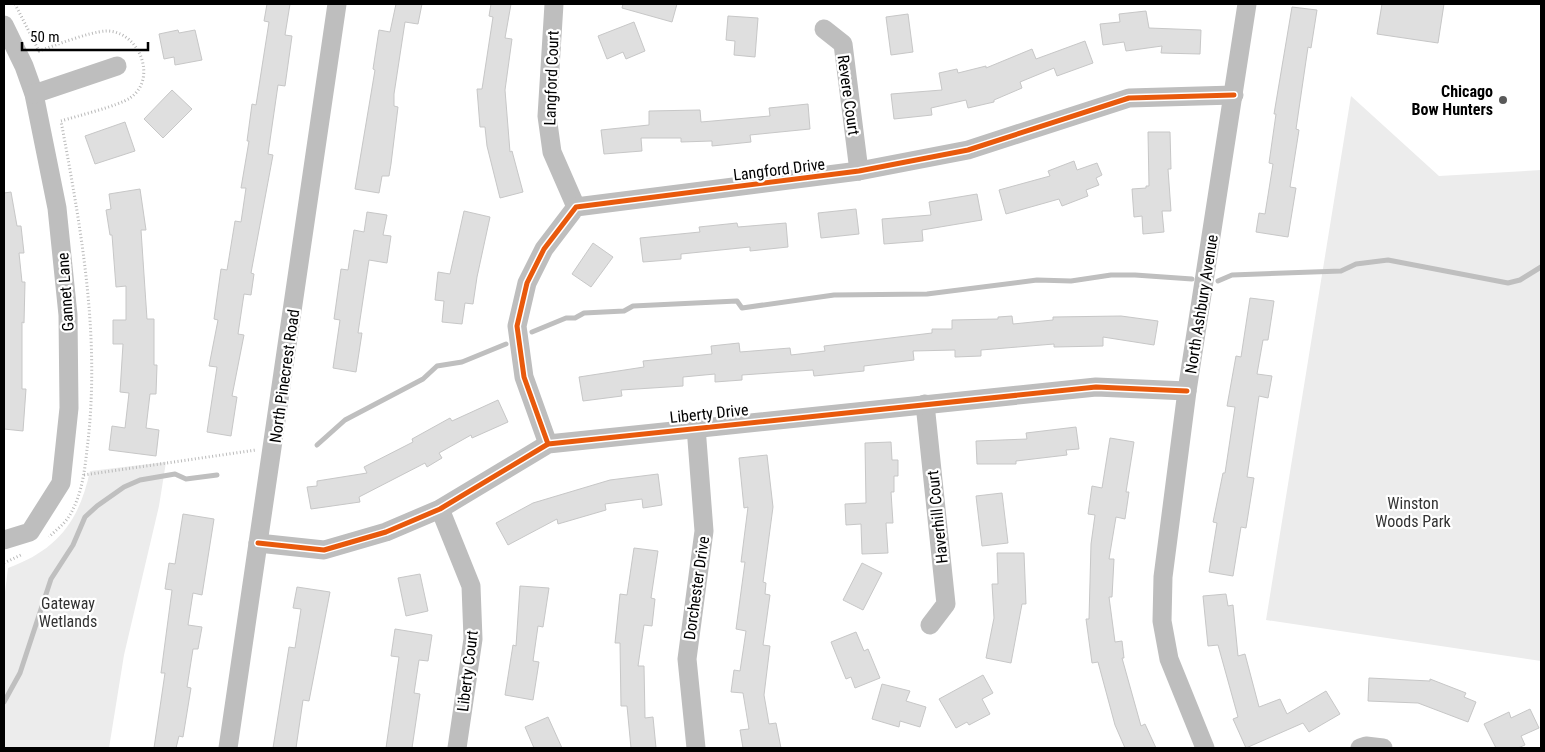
<svg xmlns="http://www.w3.org/2000/svg" width="1545" height="752" viewBox="0 0 1545 752" font-family="'Roboto Condensed',sans-serif">
<style>
.green{fill:#ececec}
.lines{fill:none;stroke-linecap:round;stroke-linejoin:round}
.stream{stroke:#bfbfbf;stroke-width:5}
.building{fill:#dfdfdf;stroke:#c7c7c7}
.path{stroke:#b9b9b9;stroke-width:3;stroke-dasharray:1 2.5;stroke-linecap:butt}
.minor{stroke:#bebebe;stroke-width:19}
.cycleway-casing{stroke:#fff;stroke-width:8}
.cycleway{stroke:#e8590c;stroke-width:5}
.poi-dot{fill:#595959;stroke:#fff;stroke-width:2}
.labels{text-anchor:middle;stroke-width:4.5;stroke-linejoin:round;paint-order:stroke}
.street-label{font-size:16px;fill:#000;stroke:#fff}
.poi-label{font-size:16px;font-weight:bold;fill:#000;stroke:#fff;text-anchor:end}
.park-label{font-size:16px;fill:#333;stroke:#fff}
</style>
<rect width="100%" height="100%" fill="#fff"/>
<g class="green">
<path d="M1351,96L1439,176L1541,170V661L1266,620Z"/>
<path d="M166,462L159,506L124,655L109,748H4V600L8,568C57,550 79,522 90,471Z"/>
</g>
<g class="lines">
<g class="stream">
<path d="M1218,281L1232,275L1341,271L1356,264L1388,260L1508,283L1520,280L1541,267"/>
<path d="M532,332L566,318H575L584,313L624,311L633,306L737,301L742,308L834,295L927,294L1037,280L1071,281L1111,275H1135L1192,279"/>
<path d="M317,445L345,420L423,379L437,366L462,362L506,344"/>
<path d="M4,702L20,673L51,579L73,545L85,517L97,506L124,487L140,480L175,474L186,479L217,475"/>
</g>
</g>
<g class="building">
<path d="M267,4H290L285,35L292,36L285,86L278,85L268,154L273,155L251,273L254,274L251,295L244,294L238,334L244,335L232,396L237,397L231,436L207,432L217,367L209,366L218,320L214,319L221,269L227,270L235,221L241,222L246,188H241L249,141H247L252,104L256,105L269,22L264,21Z"/>
<path d="M396,4H422L418,24L405,22L394,94V106L398,107L391,164L389,176H382L379,193L355,189L375,70L373,69L379,30L390,32Z"/>
<path d="M491,4H511L505,38L512,39L505,90L510,152L512,151L523,192L500,198L487,146L485,127H480L477,89H482L493,17L489,16Z"/>
<path d="M623,4H677L672,22L622,8Z"/>
<path d="M1382,4H1444L1438,43L1377,34Z"/>
<path d="M1292,7L1317,10L1311,48L1308,47L1296,129L1299,130L1290,187L1296,188L1288,237L1256,232L1259,213L1265,214L1273,164L1269,163L1276,114H1274Z"/>
<path d="M1146,11L1149,28L1201,30L1200,54L1161,53L1162,46L1126,51L1124,42L1103,45L1100,24L1120,22L1119,14Z"/>
<path d="M908,14L913,52L891,55L886,17Z"/>
<path d="M728,16L758,18L755,57L734,55L735,41L726,40Z"/>
<path d="M634,22L645,51L626,59L623,52L607,59L598,36Z"/>
<path d="M178,30L179,33L195,30L202,60L175,65L174,57L164,59L159,34Z"/>
<path d="M1085,41L1093,63L1057,76L1054,68L1020,82L1022,88L994,100V102L968,108L966,100L931,108L932,115L894,119L891,94L942,90L939,73L957,69L958,73L986,66V68L1032,49L1036,59Z"/>
<path d="M172,90L192,109L163,138L144,119Z"/>
<path d="M808,104L810,129L750,135L751,142L712,146V141L681,142V138H641L642,151L604,154L601,130L649,125V111L700,110L701,122L770,116L769,108Z"/>
<path d="M125,122L135,151L95,164L85,136Z"/>
<path d="M1148,132H1170L1171,169H1168L1171,211H1162L1164,232L1143,234L1142,216L1134,217L1132,189L1146,188V186H1149Z"/>
<path d="M1074,161L1077,170L1097,163L1102,175L1096,178L1099,185L1086,190L1088,196L1062,206L1059,199L1006,214L999,190L1050,176L1048,171Z"/>
<path d="M140,189L146,230H141L147,319H154V365H157L156,394H150L146,428L159,430L156,456L109,450L112,426L125,428L129,393L120,392L123,344H113V320H126V286L116,287L112,235H110L106,210L111,209L109,194Z"/>
<path d="M11,192L17,226H21L24,253H19L22,282H25L24,323L22,322V389H26L23,431L4,429V193Z"/>
<path d="M977,194L982,220L922,230L923,241L884,244L882,219L931,215L929,202Z"/>
<path d="M856,209L859,234L821,238L818,213Z"/>
<path d="M464,211L490,217L477,277L473,304L465,303L462,324L442,322L444,301L435,300L438,272L450,274Z"/>
<path d="M367,212L387,215L383,235L391,236L387,263L369,260L358,333H362L356,372L333,368L340,320L334,319L341,269L348,270L354,230L364,232Z"/>
<path d="M737,223L738,227L786,223L788,247L750,251V247L681,254V259L643,262L640,238L700,232L699,227Z"/>
<path d="M593,243L613,257L591,287L572,274Z"/>
<path d="M1250,298L1274,301L1268,340H1263L1257,374L1272,376L1268,398L1259,396L1247,477L1254,478L1246,528L1241,527L1233,576L1209,572L1217,523L1213,522L1223,473H1225L1235,407L1227,406L1236,356L1241,357Z"/>
<path d="M1012,316L1013,324L1053,320V317L1121,316L1158,321L1154,345L1103,337V346L1054,347V344L981,350V356L955,357V350L913,351L914,360L864,366V371L814,376L813,370L742,375V380L715,382V374L683,377V386L621,390L622,396L583,401L579,377L644,367L643,361L712,354L711,346L739,343L740,352L790,348L791,355L825,351L824,346L932,333V329H952V320L998,319V317Z"/>
<path d="M498,400L508,422L472,438L471,435L439,453L442,458L427,467L425,463L359,497L360,502L311,509L307,487L317,486V481L367,473L364,467L413,442L412,439L450,418L452,421Z"/>
<path d="M1076,427L1079,449L1066,450L1067,455L1016,461V464H977L976,441L1027,439L1026,433Z"/>
<path d="M1110,438L1134,442L1126,492H1129L1125,519L1116,517L1109,559H1114L1112,597H1109L1115,642L1122,641L1124,658H1122L1141,726L1145,724L1156,748H1125L1115,725L1098,662L1092,663L1086,619H1089L1091,544L1095,515L1088,514L1092,486L1102,488Z"/>
<path d="M891,442L892,460H898V476H894V492H891L893,523H886L888,553L862,554L861,524L846,525L845,504L866,503L865,443Z"/>
<path d="M767,455L773,507L763,582L766,583L765,594L770,595L763,645L770,646L764,695L769,724L776,723L781,748H743L740,730L749,729L743,693L731,692L734,670L740,671L746,631L736,629L745,562H741L748,507L744,508L739,458Z"/>
<path d="M658,474L662,505L643,508L642,499L605,504L606,510L558,524L557,519L508,545L496,523L533,503L610,480Z"/>
<path d="M1002,493L1008,543L982,546L976,496Z"/>
<path d="M183,514L214,519L202,595L193,593L188,625L202,627L198,649H193L187,687L191,688L183,737L179,736L176,748H154L165,673H161L172,590L165,589L169,563L175,564Z"/>
<path d="M634,548L658,551L651,598L655,599L652,626L644,625L638,666H644L645,718L653,717L656,748H631L627,706H621L620,643H615L620,594L627,595Z"/>
<path d="M997,553H1024L1026,604H1022L1011,663L986,658L994,618L992,584H998Z"/>
<path d="M862,563L882,573L863,610L843,600Z"/>
<path d="M420,574L428,611L406,616L398,578Z"/>
<path d="M520,586L549,588L543,627L538,626L533,661L539,662L533,700L505,695L513,645L516,646Z"/>
<path d="M297,587L330,592L309,701L303,700L296,748H273L289,647L295,648L301,609L293,608Z"/>
<path d="M1226,594L1228,606L1233,605L1238,656L1245,654L1259,707L1280,699L1287,714L1326,691L1340,714L1309,732L1303,723L1246,748L1233,719L1238,717L1218,645L1208,646L1203,596Z"/>
<path d="M395,629L432,635L428,661L419,660L414,693L420,694L412,748H386L399,657L391,656Z"/>
<path d="M856,632L864,651L868,649L880,678L855,688L851,677L846,679L831,642Z"/>
<path d="M983,675L993,693L982,699L990,714L969,725L967,722L956,728L939,699Z"/>
<path d="M1369,678L1430,681V679L1466,693L1464,697L1476,702L1468,722L1418,703L1368,701Z"/>
<path d="M882,684L910,691L906,701L926,707L920,727L900,721L899,727L872,719Z"/>
<path d="M1530,709L1539,728L1521,736L1525,745L1518,748H1496L1484,724L1509,712L1511,718Z"/>
<path d="M548,717L562,748H534L525,727Z"/>
</g>
<g class="lines">
<g class="path">
<path d="M15,4L39,51C56,45 89,32 106,31C138,30 159,78 130,98C118,106 77,116 61,121C81,228 100,333 88,441C85,467 83,495 68,518C63,525 55,531 49,537"/>
<path d="M84,475L256,450"/>
<path d="M4,563L23,554"/>
</g>
<g class="minor">
<path d="M554,4L547,116L552,152L576,207"/>
<path d="M4,25L24,66L34,94L57,208L68,315L69,408L61,483L30,532L4,540"/>
<path d="M824,29L843,44L859,171"/>
<path d="M34,94L117,66"/>
<path d="M925,404L946,604L930,625"/>
<path d="M548,444L524,377L517,326L527,283L544,249L576,207L859,171L968,150L1129,98L1234,95"/>
<path d="M440,509L471,586L473,639L457,748"/>
<path d="M258,543L324,550L386,532L440,509L548,444L1096,387L1187,391"/>
<path d="M228,748L337,4"/>
<path d="M696,748L687,659L704,531L696,427"/>
<path d="M1205,748L1169,659L1162,621L1163,577L1187,391L1247,4"/>
<path d="M1360,748L1366,746L1383,748"/>
</g>
<g class="cycleway-casing">
<g id="cycleway">
<path d="M548,444L524,377L517,326L527,283L544,249L576,207L859,171L968,150L1129,98L1234,95"/>
<path d="M258,543L324,550L386,532L440,509L548,444L1096,387L1187,391"/>
</g>
</g>
<use href="#cycleway" class="cycleway"/>
</g>
<circle class="poi-dot" cx="1503" cy="100" r="5"/>
<g class="labels">
<g class="street-label">
<text transform="translate(551 78) rotate(-88)" y="6">Langford Court</text>
<text transform="translate(849 95) rotate(82)" y="6">Revere Court</text>
<text transform="translate(779 169) rotate(-7)" y="6">Langford Drive</text>
<text transform="translate(65 292) rotate(-94)" y="6">Gannet Lane</text>
<text transform="translate(1201 304) rotate(-81)" y="6">North Ashbury Avenue</text>
<text transform="translate(284 376) rotate(-82)" y="6">North Pinecrest Road</text>
<text transform="translate(709 413) rotate(-6)" y="6">Liberty Drive</text>
<text transform="translate(937 517) rotate(-96)" y="6">Haverhill Court</text>
<text transform="translate(696 588) rotate(-82)" y="6">Dorchester Drive</text>
<text transform="translate(467 671) rotate(-83)" y="6">Liberty Court</text>
</g>
<g class="poi-label">
<text x="1493" y="97">Chicago<tspan x="1493" dy="18">Bow Hunters</tspan></text>
</g>
<g class="park-label">
<text x="1413" y="509">Winston<tspan x="1413" dy="18">Woods Park</tspan></text>
<text x="68" y="609">Gateway<tspan x="68" dy="18">Wetlands</tspan></text>
</g>
</g>
<rect width="1545" height="752" fill="none" stroke="#000000" stroke-width="10"/>
<path d="M22 42v8h126v-8" fill="none" stroke="#000000" stroke-width="2.5"/>
<text x="30" y="42" font-size="15" fill="#000000" stroke="#ffffff" stroke-width="4" paint-order="stroke">50 m</text>
</svg>
